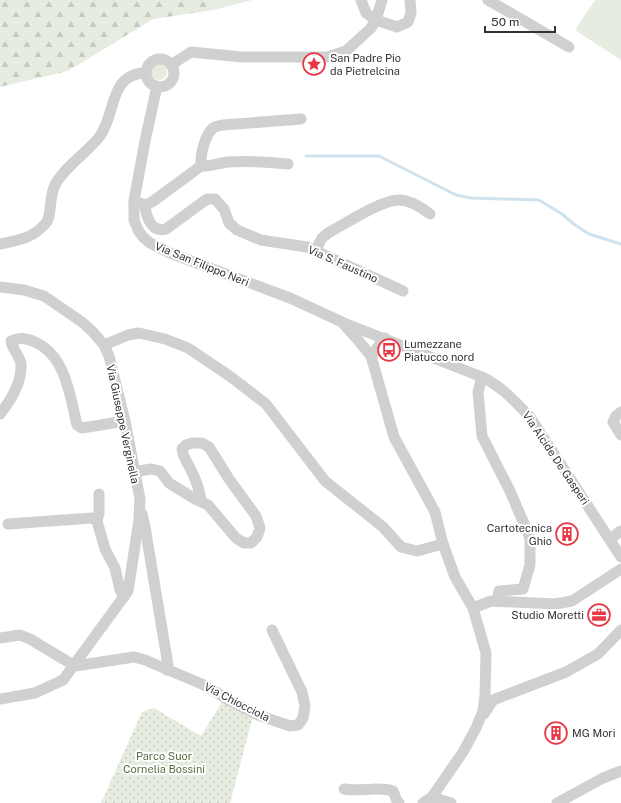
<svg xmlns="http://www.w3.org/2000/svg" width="621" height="803" viewBox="0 0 621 803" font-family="'Public Sans',sans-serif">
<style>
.grass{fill:#e6ecdf}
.forest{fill:url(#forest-firs)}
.park{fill:url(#park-dots)}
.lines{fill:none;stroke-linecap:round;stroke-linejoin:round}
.stream{stroke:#cfe2ee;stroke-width:3}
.minor{stroke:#d0d0d0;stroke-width:11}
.labels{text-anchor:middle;stroke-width:4;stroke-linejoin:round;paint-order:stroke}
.poi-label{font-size:11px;fill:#333;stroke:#fff;text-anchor:start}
.street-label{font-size:11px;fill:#333;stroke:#fff}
.park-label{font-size:11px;fill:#56703f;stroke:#fff}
</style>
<defs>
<pattern id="forest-firs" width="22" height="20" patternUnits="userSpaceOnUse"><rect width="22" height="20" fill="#e6ecdf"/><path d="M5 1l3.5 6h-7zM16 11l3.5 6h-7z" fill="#c6cbc0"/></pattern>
<pattern id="park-dots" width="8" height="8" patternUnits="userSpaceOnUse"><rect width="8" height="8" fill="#e6ecdf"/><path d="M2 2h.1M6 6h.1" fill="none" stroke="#c6cbc0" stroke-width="1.8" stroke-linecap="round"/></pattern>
</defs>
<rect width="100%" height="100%" fill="#fff"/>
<g class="grass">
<path d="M217,0H252L214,10Z"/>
<path d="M595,0H621V60L575,30Z"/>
<circle cx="159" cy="72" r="8"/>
</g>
<path class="forest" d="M0,0H217L214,10L153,19L68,71L0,87Z"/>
<path class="park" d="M222,702L253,716L230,803H101L142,712L154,708L201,736Z"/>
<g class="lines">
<path class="stream" d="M306,156H379L456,195L471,198L539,200L562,214L575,225L589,234L621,244"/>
<g class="minor">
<path d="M361,0L366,13L376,20L397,27L408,22L411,13L410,0"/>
<path d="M488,0L569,47"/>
<circle cx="160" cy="73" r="14"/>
<path d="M171,65L191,52L242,57H327L346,51L371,28L376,20L382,0"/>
<path d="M157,86L145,141L134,201V220L138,230L143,237L150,243L170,253L290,298L342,322L358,340L371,356L394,437L435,512L443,544L455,577L473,608L486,653L485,695L483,711L476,728L463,752L432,797L423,803"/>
<path d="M201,166C200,155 205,135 213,128C216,126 219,126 223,125L301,119"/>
<path d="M134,201L145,205C146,216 151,233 166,229L207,199H215L224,209L229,223L237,230L261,240L307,247L403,291"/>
<path d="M145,205L152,202L201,166C210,167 219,163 228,162C248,161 268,162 288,164"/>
<path d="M0,244C19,240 32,239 46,223C52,216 49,196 55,185C64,167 87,153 100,136C116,114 109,74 145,73"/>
<path d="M315,251L322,238L328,233C345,224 381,200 399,200C410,200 421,207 430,214"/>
<path d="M0,287L24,290L44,296L82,322L93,332L104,345L109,356L125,421L140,499L139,520L128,591L63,680L35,693L0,699"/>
<path d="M344,323L482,377C501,386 515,401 530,417L621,557"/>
<path d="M104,345L128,335L139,333L165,339L188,348L231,377L266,404L325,481L383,527L401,547L417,551L443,544"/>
<path d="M371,356L385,338"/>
<path d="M482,377L478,392L482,436L510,491L530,538V565L523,589L499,591L497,601"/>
<path d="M621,412L616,416L613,422L621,435"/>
<path d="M0,414C11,400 22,383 21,364C20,356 12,349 11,341C20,337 26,338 35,342C66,356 70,396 77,425L82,428L125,421"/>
<path d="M134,472L151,469L160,471L169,483L195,499L208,505L236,538L244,543H251L257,537L260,528L256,516L229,479L209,447L202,443H192L186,445L182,449C183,457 187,462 191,470C195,478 200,491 201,501"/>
<path d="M142,514L145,527L168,665L167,670"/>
<path d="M97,521L99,513V494"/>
<path d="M8,524L92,518L97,521L105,549L115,568L120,590L124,597"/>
<path d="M610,539L621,531"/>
<path d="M473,608L491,601L555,604L572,601L621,569"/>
<path d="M0,638L20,635L30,639L75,666L134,657L145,660L204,685L232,702L258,715L290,726L298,725L303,718L305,706L302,692L272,630"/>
<path d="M484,714L493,700L566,672L598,654L621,630"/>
<path d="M344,789C360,792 379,786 393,791L397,801L399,803"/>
<path d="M432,797L451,803"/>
<path d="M557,803L603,778L621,771"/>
</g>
</g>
<defs>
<g id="sight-ring" transform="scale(1.15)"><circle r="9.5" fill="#fff" stroke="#e63946" stroke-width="1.5"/><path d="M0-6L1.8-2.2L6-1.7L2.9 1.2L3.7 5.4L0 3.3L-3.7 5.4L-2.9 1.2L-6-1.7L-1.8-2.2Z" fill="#e63946"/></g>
<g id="bus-ring" transform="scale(1.15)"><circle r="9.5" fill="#fff" stroke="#e63946" stroke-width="1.5"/><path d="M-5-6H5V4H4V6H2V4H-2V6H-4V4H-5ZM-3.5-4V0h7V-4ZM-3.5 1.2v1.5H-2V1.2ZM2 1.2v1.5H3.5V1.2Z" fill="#e63946"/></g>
<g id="building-ring" transform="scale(1.15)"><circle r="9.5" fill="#fff" stroke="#e63946" stroke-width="1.5"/><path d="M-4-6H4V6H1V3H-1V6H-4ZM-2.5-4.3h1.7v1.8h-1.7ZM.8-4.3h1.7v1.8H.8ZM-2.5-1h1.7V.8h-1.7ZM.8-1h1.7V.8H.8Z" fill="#e63946"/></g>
<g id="office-ring" transform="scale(1.15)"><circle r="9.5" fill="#fff" stroke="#e63946" stroke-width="1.5"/><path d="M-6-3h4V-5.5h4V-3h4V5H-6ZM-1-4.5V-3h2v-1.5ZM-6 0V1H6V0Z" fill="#e63946"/></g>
</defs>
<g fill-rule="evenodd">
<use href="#sight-ring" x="314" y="64"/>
<use href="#bus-ring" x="389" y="350"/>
<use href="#building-ring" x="567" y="534"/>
<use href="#office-ring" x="599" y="615"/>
<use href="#building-ring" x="556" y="733"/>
</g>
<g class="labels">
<g class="poi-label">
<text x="330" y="62">San Padre Pio<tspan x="330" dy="13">da Pietrelcina</tspan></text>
<text x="404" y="348">Lumezzane<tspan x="404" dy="13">Piatucco nord</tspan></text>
<text x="552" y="532" text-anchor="end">Cartotecnica<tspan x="552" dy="13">Ghio</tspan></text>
<text x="584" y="619" text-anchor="end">Studio Moretti</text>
<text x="572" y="737">MG Mori</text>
</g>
<g class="street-label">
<text transform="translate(202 264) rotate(22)" y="4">Via San Filippo Neri</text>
<text transform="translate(343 264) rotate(24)" y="4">Via S. Faustino</text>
<text transform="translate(123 424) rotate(78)" y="4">Via Giuseppe Verginella</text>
<text transform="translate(556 458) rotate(56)" y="4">Via Alcide De Gasperi</text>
<text transform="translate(237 702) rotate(27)" y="4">Via Chiocciola</text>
</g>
<g class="park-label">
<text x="164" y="760">Parco Suor<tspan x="164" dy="13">Cornelia Bossini</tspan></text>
</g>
</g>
<path d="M485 26v6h70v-6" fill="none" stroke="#333333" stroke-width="2"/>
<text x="491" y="26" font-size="12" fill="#333333" stroke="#ffffff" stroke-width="3" paint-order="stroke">50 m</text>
</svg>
